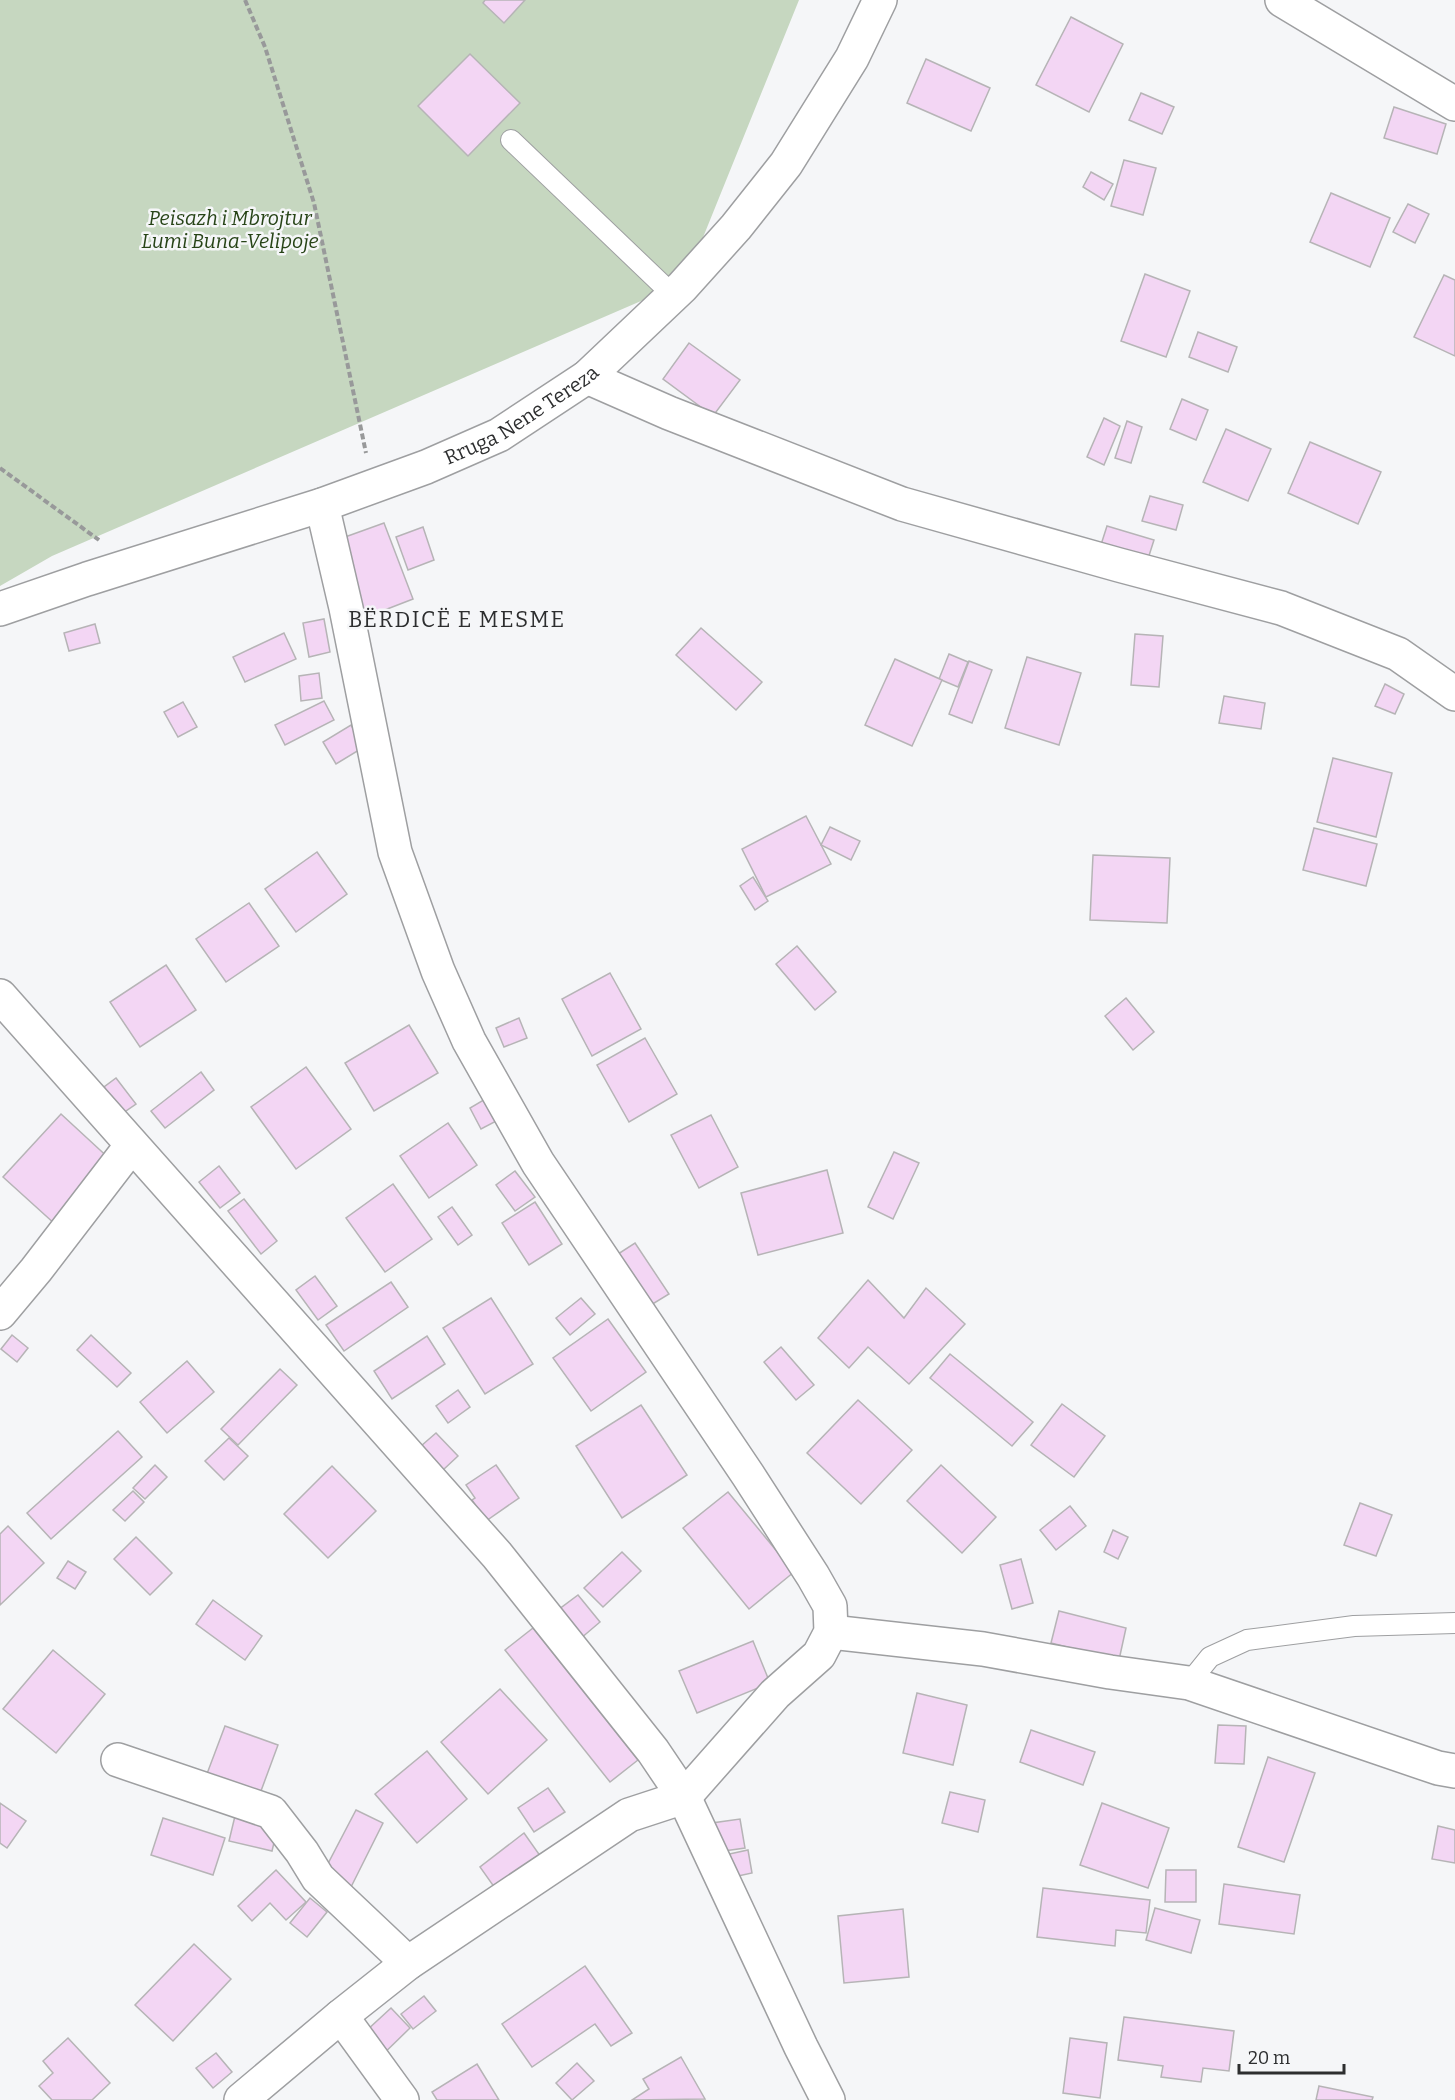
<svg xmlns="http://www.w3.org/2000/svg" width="1455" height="2100" viewBox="0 0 1455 2100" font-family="Bitter,serif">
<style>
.green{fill:#c6d7c0}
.building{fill:#f3d6f4;stroke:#b6b4b6;stroke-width:1.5}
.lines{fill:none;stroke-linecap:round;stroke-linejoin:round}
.service-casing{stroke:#9e9fa1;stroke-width:22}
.minor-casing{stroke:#9e9fa1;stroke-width:36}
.tertiary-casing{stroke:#9e9fa1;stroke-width:36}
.path{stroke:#98999a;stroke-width:4;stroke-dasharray:6 3;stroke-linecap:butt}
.service{stroke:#fff;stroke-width:20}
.minor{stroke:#fff;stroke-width:33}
.tertiary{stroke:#fff;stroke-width:33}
.labels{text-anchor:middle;stroke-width:5;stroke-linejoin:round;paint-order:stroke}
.park-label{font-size:20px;font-style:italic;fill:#274417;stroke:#f5f6f8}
.street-label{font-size:20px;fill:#2d2e2f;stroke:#f5f6f8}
.quarter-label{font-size:22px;letter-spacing:1.5px;fill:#2d2e2f;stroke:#f5f6f8}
</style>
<rect width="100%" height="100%" fill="#f5f6f8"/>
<path class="green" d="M0,0H799L685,282L52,556L0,586Z"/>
<g class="building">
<path d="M485,0H525L504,23L483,3Z"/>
<path d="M1071,17L1123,44L1089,112L1036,85Z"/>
<path d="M470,54L520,103L468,156L418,106Z"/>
<path d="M926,59L990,88L971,131L907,103Z"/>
<path d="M1141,93L1174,107L1162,134L1129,120Z"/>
<path d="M1394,107L1446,124L1437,154L1384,138Z"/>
<path d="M1124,160L1156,168L1143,215L1111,206Z"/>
<path d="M1091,172L1113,184L1104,200L1083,187Z"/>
<path d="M1331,193L1390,218L1370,267L1310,242Z"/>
<path d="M1408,204L1429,214L1415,243L1393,232Z"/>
<path d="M1145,274L1190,291L1166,357L1121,341Z"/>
<path d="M1444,275L1455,280V356L1414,337Z"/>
<path d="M1198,332L1237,347L1228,372L1189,357Z"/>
<path d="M689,343L740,380L713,416L663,379Z"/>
<path d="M1182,399L1208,410L1196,440L1170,429Z"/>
<path d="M1104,418L1120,426L1104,465L1087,457Z"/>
<path d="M1127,421L1142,427L1131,463L1115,458Z"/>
<path d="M1226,429L1271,449L1248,501L1203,482Z"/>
<path d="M1310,442L1381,472L1358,524L1288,493Z"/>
<path d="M1150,496L1183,505L1176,530L1142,521Z"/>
<path d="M384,523L413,599L364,618L334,541Z"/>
<path d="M1107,526L1154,540L1146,565L1099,551Z"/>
<path d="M423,527L434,560L408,570L396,537Z"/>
<path d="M324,619L330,652L309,657L303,623Z"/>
<path d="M95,624L100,643L69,651L64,633Z"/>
<path d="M701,628L762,682L736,710L676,655Z"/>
<path d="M284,633L296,659L245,682L233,657Z"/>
<path d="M1135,634L1163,636L1159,687L1131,685Z"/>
<path d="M949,654L968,662L958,687L939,679Z"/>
<path d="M1027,657L1081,673L1059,745L1005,728Z"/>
<path d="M895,659L942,680L912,746L865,725Z"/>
<path d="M969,661L992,670L972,723L949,714Z"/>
<path d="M319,673L322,698L301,701L299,676Z"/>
<path d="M1385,684L1404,694L1395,714L1375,706Z"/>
<path d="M1224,696L1265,703L1261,729L1219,723Z"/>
<path d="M324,701L334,720L285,745L275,725Z"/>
<path d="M183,702L197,727L178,737L164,712Z"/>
<path d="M351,725L364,747L336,764L323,742Z"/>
<path d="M1333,758L1392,773L1376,837L1317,822Z"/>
<path d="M806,816L831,864L766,897L742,849Z"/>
<path d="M830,827L860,841L851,860L821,845Z"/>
<path d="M1314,828L1377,844L1366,886L1303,870Z"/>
<path d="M317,852L347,894L296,932L265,889Z"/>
<path d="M1093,855L1170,858L1167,923L1090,920Z"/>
<path d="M753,877L768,901L755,910L740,886Z"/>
<path d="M249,903L279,946L226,982L196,939Z"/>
<path d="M797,946L836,992L815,1010L776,964Z"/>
<path d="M166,965L196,1010L140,1047L110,1002Z"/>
<path d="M610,973L641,1029L592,1056L562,999Z"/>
<path d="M1126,998L1154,1032L1133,1050L1105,1016Z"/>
<path d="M519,1018L527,1038L504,1047L496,1028Z"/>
<path d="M409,1025L438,1073L374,1111L345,1063Z"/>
<path d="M645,1038L677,1094L629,1122L597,1065Z"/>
<path d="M306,1067L351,1129L296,1169L251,1107Z"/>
<path d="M201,1072L214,1090L165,1128L151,1111Z"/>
<path d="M116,1078L136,1104L123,1113L104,1087Z"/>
<path d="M492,1095L504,1117L481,1129L470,1108Z"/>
<path d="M61,1114L113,1162L56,1225L3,1177Z"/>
<path d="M711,1115L738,1167L699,1188L671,1135Z"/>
<path d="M448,1123L477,1165L429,1198L400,1156Z"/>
<path d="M894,1152L919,1163L893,1219L868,1207Z"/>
<path d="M219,1166L240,1193L220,1208L199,1182Z"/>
<path d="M827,1170L843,1233L758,1255L741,1193Z"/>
<path d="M515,1171L535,1197L515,1211L496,1185Z"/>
<path d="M393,1184L432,1239L385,1272L346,1218Z"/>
<path d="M244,1199L277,1241L261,1254L228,1211Z"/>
<path d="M535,1202L562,1244L529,1265L502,1223Z"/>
<path d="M452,1207L472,1235L458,1245L438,1217Z"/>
<path d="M635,1243L669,1294L651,1305L618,1254Z"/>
<path d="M315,1276L337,1306L318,1320L296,1290Z"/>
<path d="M868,1280L904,1318L926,1288L965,1324L909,1384L868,1347L849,1368L818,1338Z"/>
<path d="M391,1282L408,1307L344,1351L326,1325Z"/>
<path d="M491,1298L533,1364L485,1394L443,1328Z"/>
<path d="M581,1298L595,1314L570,1335L556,1318Z"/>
<path d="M608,1319L646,1372L591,1411L553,1358Z"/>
<path d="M12,1335L28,1348L17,1362L1,1349Z"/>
<path d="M91,1335L131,1373L117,1387L77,1350Z"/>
<path d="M427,1336L445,1364L392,1399L374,1371Z"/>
<path d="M781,1347L814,1385L796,1400L764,1362Z"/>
<path d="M950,1354L1033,1422L1012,1446L930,1378Z"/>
<path d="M187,1361L214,1392L167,1433L140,1402Z"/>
<path d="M280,1369L297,1385L238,1445L221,1429Z"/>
<path d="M458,1390L470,1407L448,1423L436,1406Z"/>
<path d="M858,1400L912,1450L861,1504L807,1453Z"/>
<path d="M1062,1404L1105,1436L1074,1477L1031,1445Z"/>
<path d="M641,1405L687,1475L622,1518L576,1446Z"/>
<path d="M118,1431L142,1457L51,1539L27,1513Z"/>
<path d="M436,1433L458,1456L443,1470L421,1446Z"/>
<path d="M229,1438L248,1456L224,1480L205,1461Z"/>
<path d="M155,1465L167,1477L145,1499L133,1488Z"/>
<path d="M496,1465L519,1498L486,1521L472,1500L475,1498L466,1485Z"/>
<path d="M941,1465L996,1517L962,1553L907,1501Z"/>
<path d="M332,1466L376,1511L328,1558L284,1514Z"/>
<path d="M133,1491L144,1502L125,1521L113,1510Z"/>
<path d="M728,1492L794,1572L749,1609L683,1528Z"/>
<path d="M1360,1503L1392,1515L1376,1556L1344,1545Z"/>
<path d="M1070,1506L1086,1526L1056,1550L1040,1530Z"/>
<path d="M8,1526L44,1563L0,1605V1534Z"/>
<path d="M1113,1530L1128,1537L1118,1559L1104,1552Z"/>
<path d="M136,1537L172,1573L150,1595L114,1559Z"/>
<path d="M622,1552L641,1571L603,1607L584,1588Z"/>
<path d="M1021,1559L1033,1603L1012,1609L1000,1565Z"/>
<path d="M68,1561L86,1572L75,1589L57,1578Z"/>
<path d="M578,1595L600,1622L580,1639L558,1610Z"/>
<path d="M213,1600L262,1636L245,1660L196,1624Z"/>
<path d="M1059,1611L1126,1628L1119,1660L1051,1643Z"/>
<path d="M533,1628L638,1760L610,1782L505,1650Z"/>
<path d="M753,1641L770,1683L697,1713L679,1671Z"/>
<path d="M53,1650L105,1694L56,1753L3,1709Z"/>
<path d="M500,1689L547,1740L488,1794L441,1742Z"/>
<path d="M917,1693L967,1705L953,1765L903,1753Z"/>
<path d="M1218,1725L1246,1726L1244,1764L1215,1763Z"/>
<path d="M225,1726L278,1745L258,1799L205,1779Z"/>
<path d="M1031,1730L1095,1752L1083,1785L1020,1762Z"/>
<path d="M427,1751L467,1799L417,1843L375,1794Z"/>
<path d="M1268,1757L1315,1773L1284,1862L1238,1847Z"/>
<path d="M548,1788L565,1812L534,1832L518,1808Z"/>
<path d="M950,1792L985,1800L978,1832L942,1823Z"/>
<path d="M0,1803L26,1821L7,1848L0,1843Z"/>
<path d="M1102,1803L1169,1828L1148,1888L1080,1865Z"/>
<path d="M356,1810L383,1823L349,1891L321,1877Z"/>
<path d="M235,1816L278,1826L272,1851L229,1841Z"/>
<path d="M163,1818L225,1838L213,1875L151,1855Z"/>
<path d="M740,1819L745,1848L717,1852L712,1823Z"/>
<path d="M1438,1826L1455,1830V1863L1432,1859Z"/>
<path d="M524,1833L541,1857L497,1891L480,1867Z"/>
<path d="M748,1850L752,1873L724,1879L720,1856Z"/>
<path d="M276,1870L306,1902L286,1920L270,1903L252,1921L238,1906Z"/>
<path d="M1166,1870H1196V1902H1165Z"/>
<path d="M1224,1884L1300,1895L1294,1934L1219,1924Z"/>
<path d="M1043,1888L1150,1900L1146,1933L1116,1930L1115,1946L1037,1937Z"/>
<path d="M310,1898L327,1912L307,1937L290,1923Z"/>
<path d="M1155,1908L1200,1920L1191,1953L1146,1940Z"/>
<path d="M903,1909L909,1977L844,1983L838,1916Z"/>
<path d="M194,1944L231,1979L173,2041L135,2005Z"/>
<path d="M585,1966L632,2033L611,2046L595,2024L532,2067L502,2024Z"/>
<path d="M424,1996L436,2011L413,2029L401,2014Z"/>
<path d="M391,2008L410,2028L373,2064L353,2043Z"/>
<path d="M1124,2017L1234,2031L1229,2071L1203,2068L1201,2082L1161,2077L1163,2066L1118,2060Z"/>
<path d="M68,2038L110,2083L92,2100H52L39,2086L53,2073L43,2061Z"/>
<path d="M1070,2038L1107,2043L1100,2098L1063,2093Z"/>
<path d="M216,2053L232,2072L213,2088L196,2068Z"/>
<path d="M681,2057L705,2099L632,2100L649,2089L643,2079Z"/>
<path d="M577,2063L594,2081L572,2100L556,2083Z"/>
<path d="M477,2064L499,2100H437L432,2092Z"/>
<path d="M1319,2086L1373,2097L1372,2100H1316Z"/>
</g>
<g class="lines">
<g class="service-casing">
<g id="service">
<path d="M511,140L673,295"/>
<path d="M1189,1683L1210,1657L1247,1640L1354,1626L1455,1623"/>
</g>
</g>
<g class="minor-casing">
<g id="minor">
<path d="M1282,0L1455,104"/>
<path d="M587,377L669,413L902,504L1119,565L1281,608L1398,654L1455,694"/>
<path d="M0,996L497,1555L653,1751L684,1797L801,2047L828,2100"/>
<path d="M0,1313L36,1270L132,1145"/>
<path d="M831,1632L983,1649L1110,1672L1189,1683L1438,1768L1455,1771"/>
<path d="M118,1760L271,1812L302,1852L318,1878L408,1963"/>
<path d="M341,2016L402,2100"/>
<path d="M241,2100L341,2016L408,1963L629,1815L684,1797L775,1694L819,1655L831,1632L830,1606L813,1576L748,1475L538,1163L469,1041L438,971L395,852L346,608L322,505"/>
</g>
</g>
<g class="tertiary-casing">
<g id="tertiary">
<path id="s1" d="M0,609L87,579L322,505L426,467L499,435L587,377L682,287L736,227L786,164L852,58L880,0"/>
</g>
</g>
<g class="path">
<path d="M245,0L265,47L314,203L366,453"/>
<path d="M0,468L99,540"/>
</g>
<use href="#service" class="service"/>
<use href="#minor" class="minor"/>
<use href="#tertiary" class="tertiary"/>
</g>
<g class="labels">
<g class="park-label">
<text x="230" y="225">Peisazh i Mbrojtur<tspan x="230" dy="23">Lumi Buna-Velipoje</tspan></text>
</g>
<g class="street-label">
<text dy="7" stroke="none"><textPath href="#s1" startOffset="558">Rruga Nene Tereza</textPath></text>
</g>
<g class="quarter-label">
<text x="457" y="627">BËRDICË E MESME</text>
</g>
</g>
<path d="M1239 2064v9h105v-9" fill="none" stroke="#2d2e2f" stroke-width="3"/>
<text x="1248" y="2064" font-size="18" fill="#2d2e2f" stroke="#f5f6f8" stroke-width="4.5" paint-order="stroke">20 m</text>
</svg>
